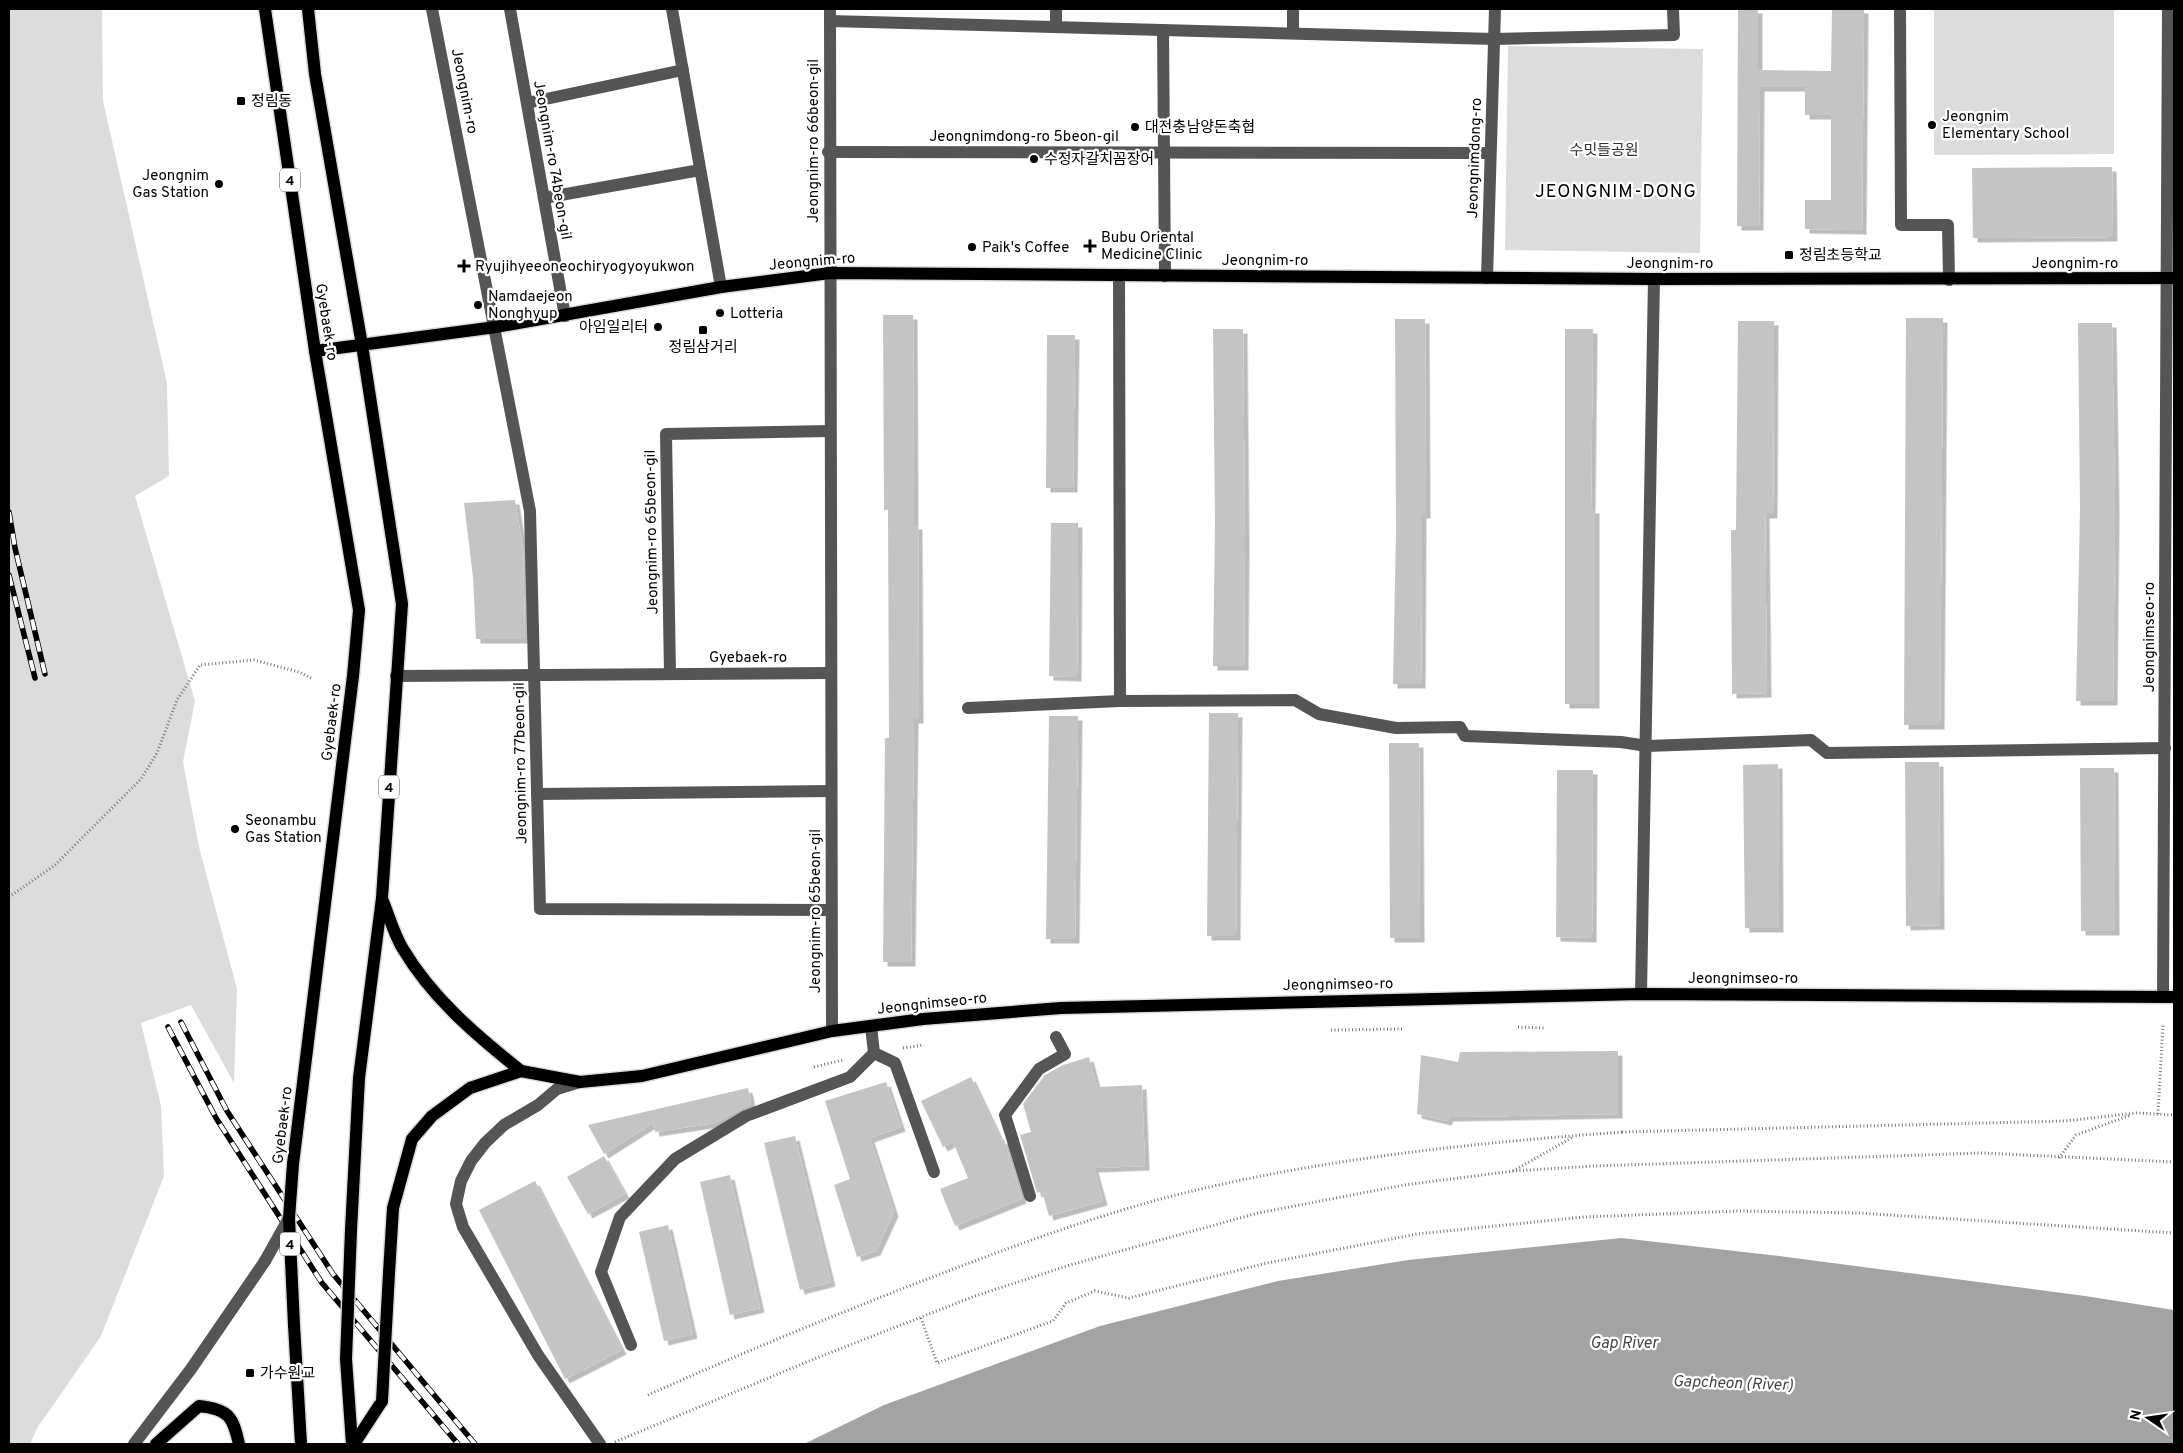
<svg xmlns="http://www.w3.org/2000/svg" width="2183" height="1453" viewBox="0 0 2183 1453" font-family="Overpass,'Noto Sans KR',sans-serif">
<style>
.green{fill:#dcdcdc}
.water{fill:#a3a3a3}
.building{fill:#c4c4c4;filter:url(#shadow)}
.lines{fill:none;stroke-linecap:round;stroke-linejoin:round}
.major-casing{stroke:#dbdbdb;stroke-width:15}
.path{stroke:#777;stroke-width:3;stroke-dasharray:1 2.5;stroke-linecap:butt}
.minor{stroke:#555;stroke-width:12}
.major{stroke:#000;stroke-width:12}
.rail-casing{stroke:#000;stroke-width:5.5}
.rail{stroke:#fff;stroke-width:4;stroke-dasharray:11;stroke-linecap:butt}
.major-bridge-casing{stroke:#dbdbdb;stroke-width:15;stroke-linecap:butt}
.minor-bridge{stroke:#555;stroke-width:12}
.major-bridge{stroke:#000;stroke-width:12}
.poi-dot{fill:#000;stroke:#fff;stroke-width:2}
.labels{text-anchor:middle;stroke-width:4.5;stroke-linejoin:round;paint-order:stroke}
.shield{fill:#fff;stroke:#4c4c4c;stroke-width:1}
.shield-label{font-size:14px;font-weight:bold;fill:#000}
.street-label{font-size:15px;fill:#000;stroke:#fff}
.poi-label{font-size:15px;fill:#000;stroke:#fff;text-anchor:start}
.park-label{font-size:15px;fill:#333;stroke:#fff}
.water-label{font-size:16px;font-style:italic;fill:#444;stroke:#fff}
.quarter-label{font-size:18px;letter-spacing:1px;fill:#000;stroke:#fff}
</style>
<defs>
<filter id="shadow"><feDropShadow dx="4.5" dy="4.5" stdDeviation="0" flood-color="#0004"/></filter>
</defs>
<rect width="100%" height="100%" fill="#fff"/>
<g class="green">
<path d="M9,9H102L103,101L167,383L169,476L135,496L195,701L183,762L199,847L237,989L234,1083L191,1005L141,1023L161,1106L164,1176L101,1336L38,1427L30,1444H9Z"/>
<path d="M1934,9H2114V154L1934,155Z"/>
<path d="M1508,46L1703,49L1700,253L1505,250Z"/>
</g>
<path class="water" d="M1621,1238L1779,1256L2085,1296L2174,1310V1444H804L884,1405L1100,1326L1278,1281L1408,1260Z"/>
<g class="building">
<path d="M1738,9H1758V70L1831,71L1832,9H1864L1862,230L1805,229V200H1831V115H1805V87H1760L1759,226H1737Z"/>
<path d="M2112,167L2113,237L1973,238L1972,168Z"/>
<path d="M883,315H913L914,525H918L919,719H914L911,962H883L885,738H889L888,510H884Z"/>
<path d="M1906,318H1943L1940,725H1904Z"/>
<path d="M1395,319H1425L1426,514H1422L1421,684H1393L1396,531Z"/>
<path d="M1738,321H1774L1773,514H1765L1767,693L1732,694L1731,530H1736Z"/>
<path d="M2078,323H2112L2115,508L2113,701H2076L2080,508Z"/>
<path d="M1213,329H1243L1245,544L1244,666H1213L1215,524Z"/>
<path d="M1565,329H1593L1591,509H1595V704H1565Z"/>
<path d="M1047,335H1075L1073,488H1046Z"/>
<path d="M515,500L523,550L525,639H476L473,577L464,503Z"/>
<path d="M1051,523H1078L1077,677L1049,676Z"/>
<path d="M1209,713H1238L1236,936H1207Z"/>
<path d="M1049,716H1078L1075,939H1046Z"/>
<path d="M1389,743H1419L1420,938H1390Z"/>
<path d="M1905,762H1939L1940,925L1906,926Z"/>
<path d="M1778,764L1779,928H1745L1743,765Z"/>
<path d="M2080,768H2114L2115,931H2081Z"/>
<path d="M1557,770H1593L1592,938L1556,937Z"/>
<path d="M1618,1051V1114L1449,1117L1447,1121L1417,1114L1421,1055L1458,1062L1460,1052Z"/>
<path d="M1089,1057L1097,1087L1142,1085L1145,1166L1094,1168L1103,1201L1049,1216L1042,1191L1037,1193L1020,1135L1031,1132L1023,1104L1045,1075L1063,1065Z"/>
<path d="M971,1077L1001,1140L1004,1139L1022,1199L955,1226L940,1189L968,1178L953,1142L943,1147L921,1101Z"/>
<path d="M886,1082L901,1127L870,1138L894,1212L876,1251L857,1257L834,1185L850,1179L825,1101Z"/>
<path d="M748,1088L751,1103L715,1123L655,1132L653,1123L604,1154L588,1125Z"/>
<path d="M795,1136L831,1282L800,1290L764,1143Z"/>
<path d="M604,1156L625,1194L588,1214L567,1177Z"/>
<path d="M730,1175L760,1308L730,1315L700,1182Z"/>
<path d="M535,1181L622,1350L565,1379L479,1210Z"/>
<path d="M668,1225L693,1334L664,1341L639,1232Z"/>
</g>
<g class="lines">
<g class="major-casing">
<g id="major">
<path d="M265,9L315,351L359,610L353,676L293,1164"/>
<path d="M308,9L315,74L362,345L402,604L382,898L359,1078L351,1230"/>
<path d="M315,351L496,327L721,287L830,273L1654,279L2174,278"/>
<path d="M382,899C389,915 394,935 403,949C432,998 477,1036 521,1071"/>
<path d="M389,1273L393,1208L412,1139L432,1116L470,1088L521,1071L580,1082L642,1076L832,1031L923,1019L1061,1008L1641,994L2174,997"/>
<path d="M294,1325L301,1444"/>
<path d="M346,1359L352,1444"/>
<path d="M156,1444L199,1406C229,1409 233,1417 239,1444"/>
<path d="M354,1444L382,1401"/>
</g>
</g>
<g class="path">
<path d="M9,897L55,865L141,779L157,753L177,700L200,665L254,660L299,672L313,679"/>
<path d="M1518,1027L1546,1028"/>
<path d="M1331,1030L1402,1029"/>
<path d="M903,1048L924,1045"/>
<path d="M814,1067L843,1060"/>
<path d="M2158,1114L2163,1025"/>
<path d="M1622,1132L2065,1121L2136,1113L2174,1115"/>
<path d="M2059,1158L2076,1135L2131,1115"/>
<path d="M1513,1171L1573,1137"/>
<path d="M921,1318L937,1363L1053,1321L1066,1303L1095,1291L1129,1298L1267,1263L1417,1234L1584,1217L1738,1211L1858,1213L2174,1233"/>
<path d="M648,1395C737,1355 827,1318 917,1283C1000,1251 1082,1220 1168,1197C1317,1159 1470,1143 1623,1132"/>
<path d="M615,1442L814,1359L975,1296L1070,1265L1258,1213L1404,1185L1513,1171L1594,1166L1982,1153L2174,1162"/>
</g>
<g class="minor">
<path d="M432,9L530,511L540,909L831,910"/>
<path d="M510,9L565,316"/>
<path d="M672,9L721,287"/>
<path d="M830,9L832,1031"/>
<path d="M1056,9V27"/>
<path d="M1293,9V33"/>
<path d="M1900,9L1901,225H1948L1949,280"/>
<path d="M830,21L1494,39L1674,35L1673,9"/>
<path d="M1163,30L1165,276"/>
<path d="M527,103L683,70"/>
<path d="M828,152L1490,153"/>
<path d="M544,198L700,170"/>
<path d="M1119,275L1120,701L1295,700L1319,714L1396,728L1460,727L1465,736L1621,742L1647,746L1811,740L1827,753L2165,748"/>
<path d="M1487,278L1495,9"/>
<path d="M670,674L666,434L830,431"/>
<path d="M396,676L831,673"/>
<path d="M968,708L1120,701"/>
<path d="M537,794L831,791"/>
<path d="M1641,994L1654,279"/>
<path d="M2163,996L2168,9"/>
<path d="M874,1053L895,1063L934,1172"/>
<path d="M580,1082L557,1089L538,1105L504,1125L485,1143L471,1161L461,1181L456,1204L463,1227L538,1355L600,1444"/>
<path d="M1030,1196L1005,1115L1039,1069L1065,1054L1056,1037"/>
<path d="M631,1345L601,1272L620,1217L675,1159L746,1116L850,1077L874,1053L871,1026"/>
<path d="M134,1444L191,1369L265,1261"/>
</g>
<use href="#major" class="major"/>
<g class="rail-casing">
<g id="rail">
<path d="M9,512L15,548L45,674"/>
<path d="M9,575L35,678"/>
<path d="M181,1022L227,1111L333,1274L475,1444"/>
<path d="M168,1027L216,1118L322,1283L458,1444"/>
</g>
</g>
<use href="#rail" class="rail"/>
<g class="major-bridge-casing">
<g id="major-bridge">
<path d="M293,1164L289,1218L294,1325"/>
<path d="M346,1359L351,1230"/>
<path d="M382,1401L389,1273"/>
</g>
</g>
<path class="minor-bridge" d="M265,1261L289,1218"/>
<use href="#major-bridge" class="major-bridge"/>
</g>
<g class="poi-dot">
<rect x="236" y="96" width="10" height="10" rx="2.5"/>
<circle cx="1932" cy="125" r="5"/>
<circle cx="1135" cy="127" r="5"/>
<circle cx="1034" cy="159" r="5"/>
<circle cx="219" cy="184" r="5"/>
<path d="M1087.5 238.5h5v5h5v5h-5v5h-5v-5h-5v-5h5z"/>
<circle cx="972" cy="247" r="5"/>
<rect x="1784" y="250" width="10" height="10" rx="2.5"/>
<path d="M461.5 258.5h5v5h5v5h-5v5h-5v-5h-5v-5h5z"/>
<circle cx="478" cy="305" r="5"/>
<circle cx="720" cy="313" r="5"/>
<circle cx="658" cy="327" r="5"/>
<rect x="698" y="325" width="10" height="10" rx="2.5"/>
<circle cx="235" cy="829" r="5"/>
<rect x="245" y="1368" width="10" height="10" rx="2.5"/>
</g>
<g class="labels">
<g class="shield">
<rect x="280" y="168.5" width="20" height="23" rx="4"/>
<rect x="379" y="775.5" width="20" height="23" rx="4"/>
<rect x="280" y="1232.5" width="20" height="23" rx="4"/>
</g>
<g class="shield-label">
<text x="290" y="185">4</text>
<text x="389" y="792">4</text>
<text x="290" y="1249">4</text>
</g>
<g class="street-label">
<text transform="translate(465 91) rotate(79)" y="5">Jeongnim-ro</text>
<text x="1024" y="141">Jeongnimdong-ro 5beon-gil</text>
<text transform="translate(813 141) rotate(-90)" y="5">Jeongnim-ro 66beon-gil</text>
<text transform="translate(1474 158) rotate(-88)" y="5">Jeongnimdong-ro</text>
<text transform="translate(553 160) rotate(80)" y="5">Jeongnim-ro 74beon-gil</text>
<text x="1265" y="265">Jeongnim-ro</text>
<text transform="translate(812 261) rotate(-5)" y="5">Jeongnim-ro</text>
<text x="1670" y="268">Jeongnim-ro</text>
<text x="2075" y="268">Jeongnim-ro</text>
<text transform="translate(327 322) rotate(81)" y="5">Gyebaek-ro</text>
<text transform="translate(651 532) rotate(-91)" y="5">Jeongnim-ro 65beon-gil</text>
<text transform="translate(2149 637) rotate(-90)" y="5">Jeongnimseo-ro</text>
<text x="748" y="662">Gyebaek-ro</text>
<text transform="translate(331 722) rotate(-83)" y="5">Gyebaek-ro</text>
<text transform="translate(520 763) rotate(-91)" y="5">Jeongnim-ro 77beon-gil</text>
<text transform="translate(815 911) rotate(-90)" y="5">Jeongnim-ro 65beon-gil</text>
<text x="1743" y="983">Jeongnimseo-ro</text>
<text transform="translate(1338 984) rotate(-1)" y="5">Jeongnimseo-ro</text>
<text transform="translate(932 1003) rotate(-6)" y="5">Jeongnimseo-ro</text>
<text transform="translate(282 1125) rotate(-83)" y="5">Gyebaek-ro</text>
</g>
<g class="poi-label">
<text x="251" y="106">정림동</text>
<text x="1942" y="121">Jeongnim<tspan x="1942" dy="17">Elementary School</tspan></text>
<text x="1145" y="132">대전충남양돈축협</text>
<text x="1044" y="164">수정자갈치꼼장어</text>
<text x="209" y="180" text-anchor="end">Jeongnim<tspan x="209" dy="17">Gas Station</tspan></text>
<text x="1101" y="242">Bubu Oriental<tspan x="1101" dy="17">Medicine Clinic</tspan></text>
<text x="982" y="252">Paik's Coffee</text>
<text x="1799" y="260">정림초등학교</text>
<text x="475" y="271">Ryujihyeeoneochiryogyoyukwon</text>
<text x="488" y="301">Namdaejeon<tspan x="488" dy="17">Nonghyup</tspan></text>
<text x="730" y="318">Lotteria</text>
<text x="648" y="332" text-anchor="end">아임일리터</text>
<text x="703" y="352" text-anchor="middle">정림삼거리</text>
<text x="245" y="825">Seonambu<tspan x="245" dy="17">Gas Station</tspan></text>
<text x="260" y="1378">가수원교</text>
</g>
<g class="park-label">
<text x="1604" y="155">수밋들공원</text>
</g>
<g class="water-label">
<text x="1624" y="1348">Gap River</text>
<text transform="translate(1733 1382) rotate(2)" y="6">Gapcheon (River)</text>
</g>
<g class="quarter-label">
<text x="1616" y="197">JEONGNIM-DONG</text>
</g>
</g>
<rect width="2183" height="1453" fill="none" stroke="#000000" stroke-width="20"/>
<g transform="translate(2148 1418) rotate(283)" stroke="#ffffff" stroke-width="4" paint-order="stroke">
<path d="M0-4L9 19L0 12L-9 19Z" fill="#000000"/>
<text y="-8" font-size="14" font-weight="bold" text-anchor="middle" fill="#000000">N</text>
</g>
</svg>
